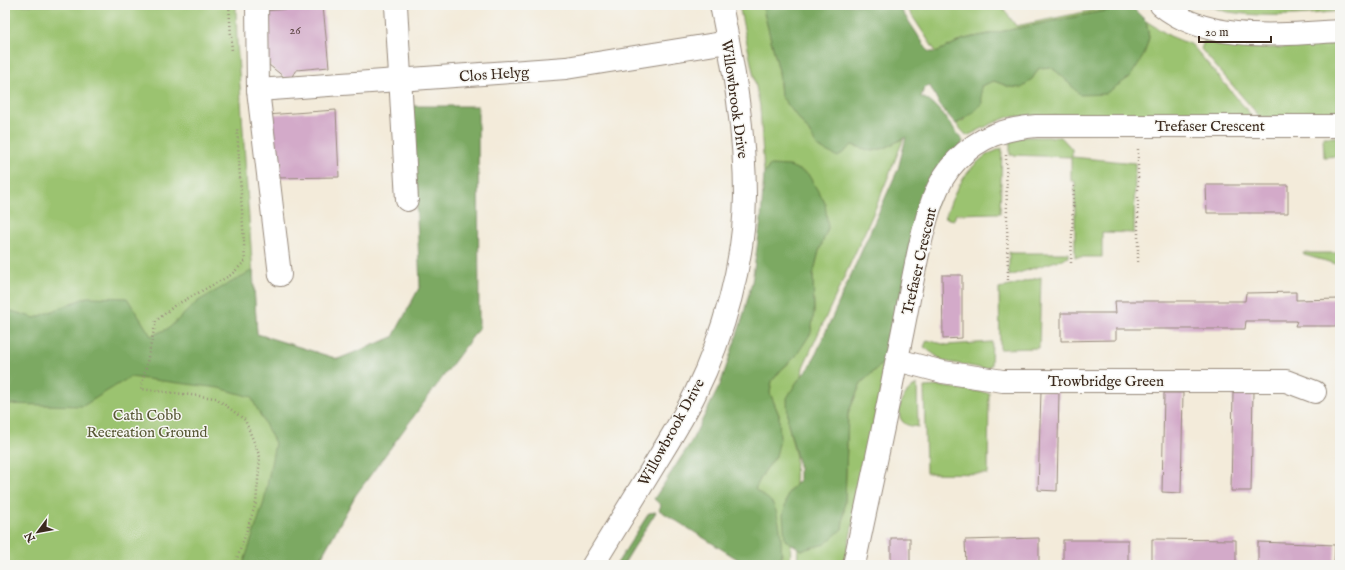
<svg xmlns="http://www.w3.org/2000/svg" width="1345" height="570" viewBox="0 0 1345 570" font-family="'IM FELL English',serif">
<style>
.green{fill:#9bc36f;stroke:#6b7646}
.forest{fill:#7ca962;stroke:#5c6a40}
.building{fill:#d3aac9}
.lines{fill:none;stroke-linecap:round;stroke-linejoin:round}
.minor-casing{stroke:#978a7c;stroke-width:24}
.path{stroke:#978a7c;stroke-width:2.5;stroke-dasharray:1 3;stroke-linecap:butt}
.minor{stroke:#fff;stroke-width:22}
.labels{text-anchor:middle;stroke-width:3;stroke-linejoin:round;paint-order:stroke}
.number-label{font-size:13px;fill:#614a49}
.street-label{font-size:15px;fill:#3b2a1e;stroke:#f6f6f2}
.park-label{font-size:15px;fill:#585836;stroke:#f6f6f2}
</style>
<rect width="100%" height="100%" fill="#f6f6f2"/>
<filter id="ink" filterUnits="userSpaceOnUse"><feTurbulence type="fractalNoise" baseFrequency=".025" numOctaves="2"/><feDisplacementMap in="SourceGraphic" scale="8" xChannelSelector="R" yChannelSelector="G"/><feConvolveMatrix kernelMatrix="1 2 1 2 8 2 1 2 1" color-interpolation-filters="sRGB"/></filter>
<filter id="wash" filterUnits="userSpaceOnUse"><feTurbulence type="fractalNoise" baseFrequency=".012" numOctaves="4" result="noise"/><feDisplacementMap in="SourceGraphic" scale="16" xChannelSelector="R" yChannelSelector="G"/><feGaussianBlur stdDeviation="0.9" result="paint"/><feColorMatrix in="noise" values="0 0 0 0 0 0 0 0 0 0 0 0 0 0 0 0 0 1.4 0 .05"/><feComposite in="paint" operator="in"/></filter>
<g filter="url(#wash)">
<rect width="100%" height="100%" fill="#f3ebda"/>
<g class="green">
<path d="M5,5H236L237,42L257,334L338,359L355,496L317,565H5Z"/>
<path d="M739,5H762L779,71L781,96L807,129L818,147L852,145L873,151L885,148L904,138L873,214L803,367L802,376L796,383L788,424L796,457L795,485L788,493L785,540L791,543L790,565H780L782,555L773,504L755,489L764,472L776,456L779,415L770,393L772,381L781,370L796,356L814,312L813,275L819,251L828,228L770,165L764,174L760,106Z"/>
<path d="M905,5H1001L1016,26L1119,5H1126L1124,7L964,39L936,52Z"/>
<path d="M1206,5H1340V11C1304,15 1266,18 1229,12C1222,11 1214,7 1206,5Z"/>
<path d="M1146,21L1170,36L1192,45L1252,116H1029L1008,117L991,124L967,136L956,124L964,120L981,86L994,81L1010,87L1032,79L1039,68L1051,67L1063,77L1149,38Z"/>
<path d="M1204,41C1248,54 1295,46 1340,43V116L1260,117L1201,49Z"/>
<path d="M1025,137H1061L1072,149V157L1135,163L1134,233L1102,232V257H1075V181H1071V157L1010,155V139Z"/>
<path d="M1323,137H1340V156L1324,157Z"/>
<path d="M1002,148L1000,213L956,214L954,220L945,218C953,194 964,171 985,156C990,153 996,151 1002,148Z"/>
<path d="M1009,252L1011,253H1069V257L1009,276Z"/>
<path d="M1303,253H1340V265L1304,255Z"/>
<path d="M906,274L844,565H797L798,548L802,550L842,529L845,501L848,414L861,383L883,363Z"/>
<path d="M1041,277L1039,348L1000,349L999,289Z"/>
<path d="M927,340L947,345L992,342L991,365L986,369L943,361L924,347Z"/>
<path d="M917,384L918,427C913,426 906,426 903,422C896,415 900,402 905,395C908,391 913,387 917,384Z"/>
<path d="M938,386L989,393L988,474L926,473L924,387Z"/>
</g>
<g class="forest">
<path d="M762,5H898L929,52H936L964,39L1124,7L1126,5H1130L1146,21L1149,38L1144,55L1130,77L1105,94L1080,95L1063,77L1051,67L1039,68L1032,79L1022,88L1010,87L994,81L981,86L982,103L975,111L956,124L941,107L930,86L924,88L921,97C936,101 953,128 963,141L906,274L883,363L861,383L848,413L845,501L842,529L825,544L802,550L785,540L783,515L788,493L799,480V465L788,424L787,398L796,383L811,365L898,169L906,137L885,148L872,151L852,145L838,157L818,147L807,129L781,96L779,71Z"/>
<path d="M412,106H478L479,328L355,496L317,565H243L264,502L275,443L251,397L219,388L130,377L83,406L5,404V309L35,318L87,297L127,298L151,336L169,328L198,301L253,270L257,334L338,359L393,337L420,286Z"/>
<path d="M770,165L790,166L808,174L825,203L828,228L819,251L813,275L814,312L811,333L796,356L781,370L772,381L770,393L779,415L780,439L776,456L764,472L755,489C760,494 771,499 774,506C781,521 783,549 780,565H747L659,510L661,505L654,499L691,442L720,385L742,320L752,282L761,220L764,174Z"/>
<path d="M656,512L623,565H616L649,513Z"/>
</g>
<g id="blocks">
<g class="building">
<path d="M266,5H291V6L266,8Z"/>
<path d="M323,6L329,67L296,70L289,81L269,65L265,11Z"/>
<path d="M336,110L339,177L274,178L266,115Z"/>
<path d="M1206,185H1288V213H1207Z"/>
<path d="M942,275H962V338L943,339Z"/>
<path d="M1296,292V300L1340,299V326H1295L1297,321H1246L1245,329H1116V340L1061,341V313H1116L1115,301H1245L1246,293Z"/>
<path d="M1041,391L1059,392L1057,491L1038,490Z"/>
<path d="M1233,392H1253L1251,491H1231Z"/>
<path d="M1164,393H1183L1181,493L1162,492Z"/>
<rect x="891" y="538" width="19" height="27"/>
<path d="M1039,538V565H966L965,540Z"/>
<path d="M1152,539L1236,540V565H1152Z"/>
<rect x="1063" y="540" width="65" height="25"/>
<path d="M1258,542L1335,545L1334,565H1258Z"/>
</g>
</g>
</g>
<g filter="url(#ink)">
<use href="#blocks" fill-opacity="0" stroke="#978a7c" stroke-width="1"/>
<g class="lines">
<g class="minor-casing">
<g id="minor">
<path d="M257,5L258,90L280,275"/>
<path d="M396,5L407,200"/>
<path d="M1161,5C1208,44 1283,34 1340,31"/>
<path d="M258,90L566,68L728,42"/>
<path d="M897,360L943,372L1003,381H1286L1315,392"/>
<path d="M593,565C612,534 631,503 650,472C665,447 682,421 695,394C724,335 744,263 745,196C745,132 734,68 721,5"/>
<path d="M854,565C868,498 883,431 896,363C905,324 911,284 920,245C927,215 935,182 957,160C980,136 1004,129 1036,126H1340"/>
</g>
</g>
<g class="path">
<path d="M229,5L232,52"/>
<path d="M1138,149V264"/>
<path d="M1006,155L1008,282"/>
<path d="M1071,263L1074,184"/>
<path d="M235,565L256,503L260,457L245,420L216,398L141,389L156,321L174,306L231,275L245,261L237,127"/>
</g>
<use href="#minor" class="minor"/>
</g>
</g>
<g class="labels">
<g class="number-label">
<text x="295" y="34">26</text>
</g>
<g class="street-label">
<text transform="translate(494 74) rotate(-4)" y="5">Clos Helyg</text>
<text transform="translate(735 99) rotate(82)" y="5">Willowbrook Drive</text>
<text x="1210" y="131">Trefaser Crescent</text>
<text transform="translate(919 261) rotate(-77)" y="5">Trefaser Crescent</text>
<text x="1106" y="386">Trowbridge Green</text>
<text transform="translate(671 432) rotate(-61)" y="5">Willowbrook Drive</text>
</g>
<g class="park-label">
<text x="147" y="420">Cath Cobb<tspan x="147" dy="17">Recreation Ground</tspan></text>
</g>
</g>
<rect width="1345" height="570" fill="none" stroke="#f6f6f2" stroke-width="20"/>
<g transform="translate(38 532) rotate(238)" stroke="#f6f6f2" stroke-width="3" paint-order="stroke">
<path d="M0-3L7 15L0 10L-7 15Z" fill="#3b2a1e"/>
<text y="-6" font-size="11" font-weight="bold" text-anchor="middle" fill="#3b2a1e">N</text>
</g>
<path d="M1199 36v6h72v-6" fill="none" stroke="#3b2a1e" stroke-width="2"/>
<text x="1205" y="36" font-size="12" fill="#3b2a1e" stroke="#f6f6f2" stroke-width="3" paint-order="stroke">20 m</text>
</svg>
